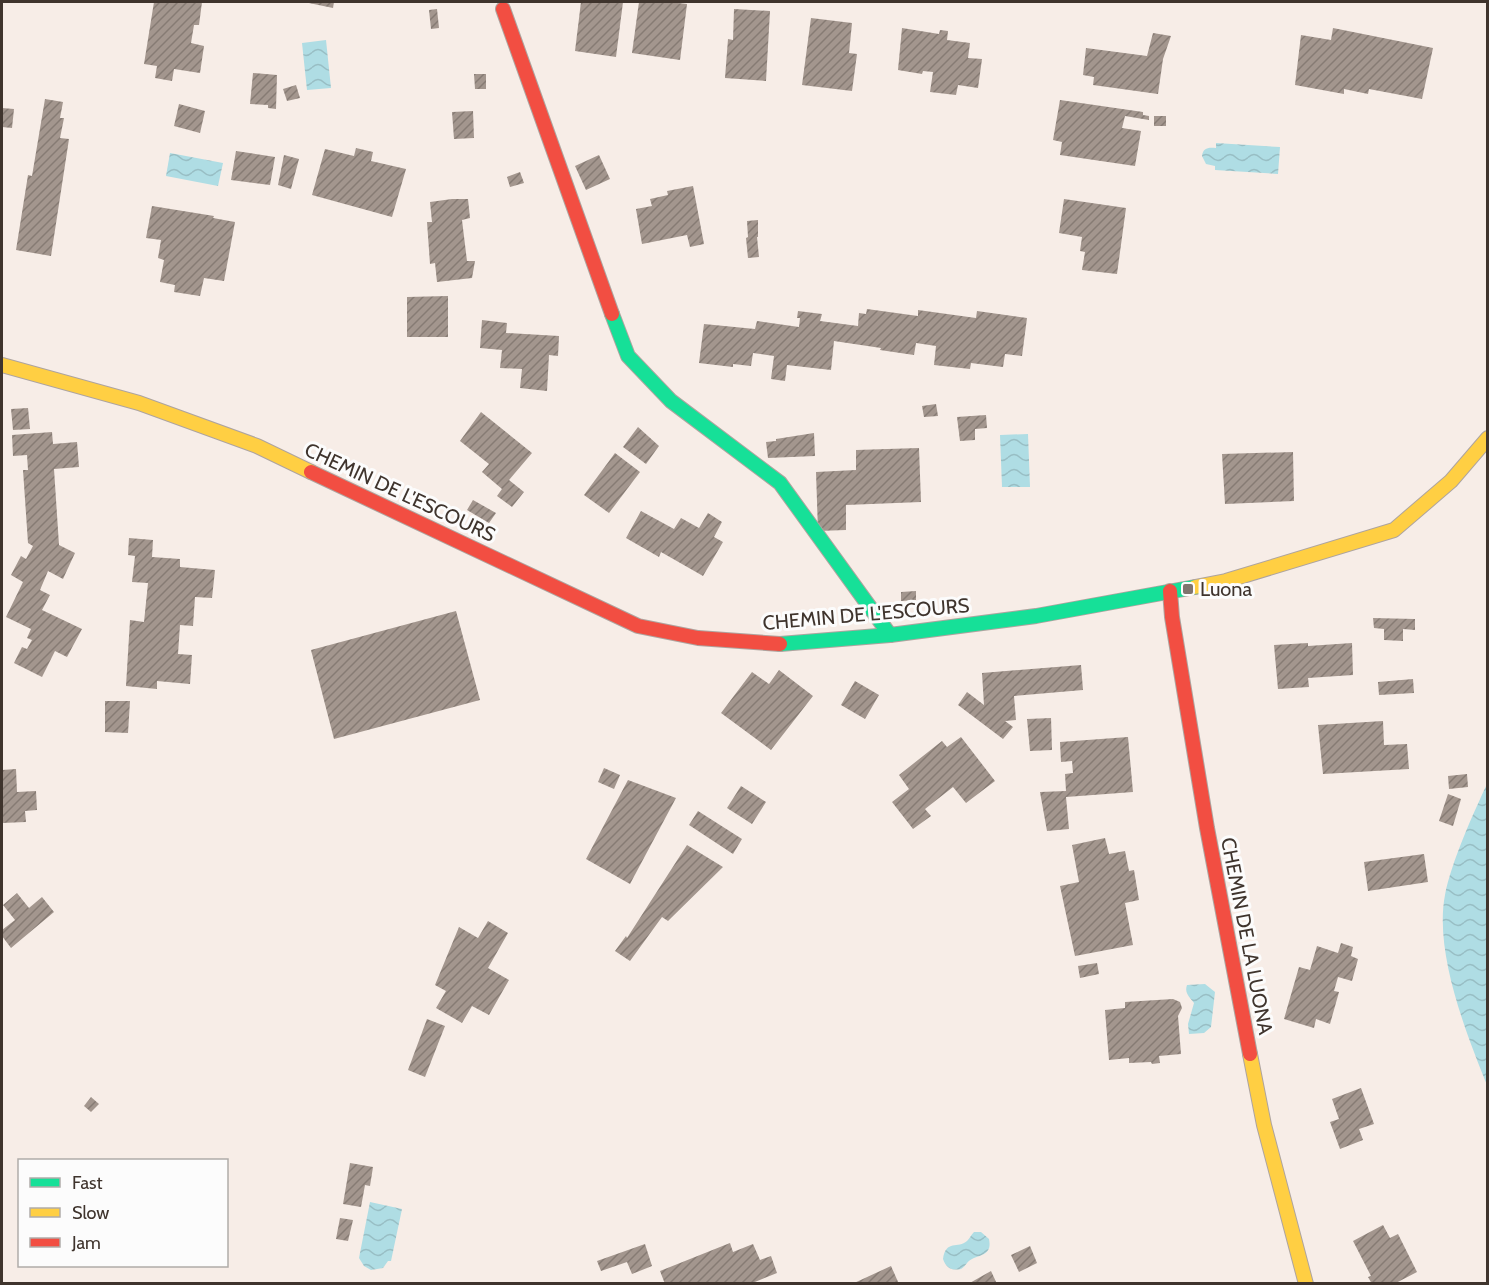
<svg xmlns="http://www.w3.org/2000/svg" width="1489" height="1285" viewBox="0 0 1489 1285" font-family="Cabin,sans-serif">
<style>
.water{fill:url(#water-waves)}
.building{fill:url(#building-hatch)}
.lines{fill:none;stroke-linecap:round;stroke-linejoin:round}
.fast-casing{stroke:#aea49f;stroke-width:16}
.slow-casing{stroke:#aea49f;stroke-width:16}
.jam-casing{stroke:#aea49f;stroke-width:16}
.fast{stroke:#16e098;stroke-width:14}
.slow{stroke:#ffcf43;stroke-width:14}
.jam{stroke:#f24e42;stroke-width:14}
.poi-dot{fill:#7f756e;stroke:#fcfcfc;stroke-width:2}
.labels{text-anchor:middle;stroke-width:6;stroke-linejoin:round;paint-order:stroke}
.street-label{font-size:20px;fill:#3f342d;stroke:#fcfcfc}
.poi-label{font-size:20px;fill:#3f342d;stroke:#fcfcfc;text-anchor:start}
</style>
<defs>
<pattern id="water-waves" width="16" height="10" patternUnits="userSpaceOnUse" patternTransform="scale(1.5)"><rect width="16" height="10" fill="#afdde4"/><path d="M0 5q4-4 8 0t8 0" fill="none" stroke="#98bec4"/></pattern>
<pattern id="building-hatch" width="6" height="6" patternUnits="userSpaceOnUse" patternTransform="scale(1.5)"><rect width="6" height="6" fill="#a3968e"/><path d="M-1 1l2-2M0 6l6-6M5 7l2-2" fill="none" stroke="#867b74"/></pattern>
</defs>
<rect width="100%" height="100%" fill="#f7ede7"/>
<g class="water">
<path d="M326,40L331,88L307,90L302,43Z"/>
<path d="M1216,143L1280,147L1278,174L1215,170V166L1206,164L1202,156C1203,148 1208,147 1216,148Z"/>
<path d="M170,153L223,163L218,186L166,176Z"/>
<path d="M1028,434L1030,487H1002L1000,435Z"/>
<path d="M1487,784V1085C1466,1033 1434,952 1445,895C1451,863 1473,814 1487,784Z"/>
<path d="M1205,984L1215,992L1211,1027L1204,1033L1189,1034L1188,1024L1194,1003C1190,997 1184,993 1187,985Z"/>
<path d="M370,1202L402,1209L391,1261H388L383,1268L371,1270L364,1266L359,1258Z"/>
<path d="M974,1232H981L989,1239C992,1254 983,1254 972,1259C967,1261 966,1266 961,1269C952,1271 946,1268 943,1259C946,1239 958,1249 967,1241C970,1238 971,1235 974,1232Z"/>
</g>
<g class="building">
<path d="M154,2H202L199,25H194L191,43L204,46L200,73L174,69L172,81L155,78L157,66L144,64Z"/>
<path d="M304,2H334L333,8Z"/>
<path d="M581,2H623L616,57L575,51Z"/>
<path d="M639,2H669L687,4L680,60L632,53Z"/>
<path d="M437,9L439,28L431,29L429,10Z"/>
<path d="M734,9L770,11L766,81L725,78L728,39L733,40Z"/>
<path d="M811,18L852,23L849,53L857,54L852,91L802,85Z"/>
<path d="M902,28L939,34L940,30L948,31L947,40L970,43L968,58L982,59L978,88L958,85L956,95L930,92L933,72L923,71L922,74L898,70Z"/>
<path d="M1333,28L1433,48L1422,99L1369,89L1368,94L1344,89V94L1295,85L1301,35L1331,40Z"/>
<path d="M1153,33L1171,36L1163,59L1158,94L1093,85L1094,77L1083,75L1086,48L1147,56Z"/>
<path d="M253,73L277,75L276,109L268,108V105L250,104Z"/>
<path d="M474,74H486V89H475Z"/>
<path d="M296,85L300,98L287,101L283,89Z"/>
<path d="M45,99L63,102L60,118H64L60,138L69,139L51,256L16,250L28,175L32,176Z"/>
<path d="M1060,100L1143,112V115L1149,116V120L1125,116L1122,128L1141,131L1135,166L1060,155L1062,142L1053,140Z"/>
<path d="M179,104L205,111L200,133L174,126Z"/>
<path d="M2,108L14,109L12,128L2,127Z"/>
<path d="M473,111L474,138L454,139L452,112Z"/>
<rect x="1154" y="116" width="12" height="10"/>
<path d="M356,148L373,152L371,161L406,169L392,217L312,195L325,149L354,156Z"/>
<path d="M236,151L275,157L270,185L231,180Z"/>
<path d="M284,155L299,159L291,189L278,185Z"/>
<path d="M599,155L610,179L586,190L575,166Z"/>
<path d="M520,172L524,183L510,187L507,177Z"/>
<path d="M693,186L704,244L690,247L687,235L642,244L636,209L652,206L650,199L668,195L667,191Z"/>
<path d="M452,199H468L470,218L462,220L467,261H475L472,278L437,282L435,263L430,264L427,222H432L430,202Z"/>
<path d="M1064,199L1126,208L1117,274L1082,270L1085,252L1080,251L1082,237L1059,233Z"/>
<path d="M152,206L214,216L213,218L235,222L224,281L204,278L200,296L174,292L175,285L160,282L164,260L158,258L161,240L146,238Z"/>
<path d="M758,220V237H757L759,257L748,258L746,238L748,237L747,221Z"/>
<path d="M448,296V337H407V297Z"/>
<path d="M867,309L918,316V310L976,318L977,311L1027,318L1022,356L1005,354L1003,367L971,363L970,369L934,365L936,346L916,343L914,355L880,350L881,348L834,341L831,370L787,365L785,381L771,379L774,356L753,353L751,366L733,364V367L699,363L704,324L755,329L757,321L799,327L800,318H797L798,311L822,314L820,321L858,326L859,313L866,314Z"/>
<path d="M482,320L507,323L506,333L559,336L558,356L549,355L547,391L520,388L522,369L500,368L502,350L480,348Z"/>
<path d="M936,404L938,416L924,417L922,406Z"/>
<path d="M28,408L30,429L13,430L11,409Z"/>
<path d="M481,412L532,453L509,480L524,492L512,507L497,496L502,489L482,472L489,464L460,441Z"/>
<path d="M986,415L987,428L975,429V440L960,441L957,417Z"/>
<path d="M638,427L659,446L646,464L623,447Z"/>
<path d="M52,432L53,444L77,442L79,467L54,469L59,545L75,553L63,579L48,571L40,590L50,595L42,610L82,629L67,657L55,651L42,677L14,663L22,647L27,649L32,640L27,638L31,629L6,617L23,582L11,575L21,556L26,559L33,546L28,543L23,470H28L27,455L13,456L12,435Z"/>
<path d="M814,433L815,456L768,458L766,442L776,441V439Z"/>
<path d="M919,448L921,502L846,505V530L818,531L816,472L856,470V450Z"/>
<path d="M1293,452L1294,501L1225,504L1222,454Z"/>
<path d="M615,453L640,472L609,513L584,495Z"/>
<path d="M473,500L496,513L489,523L467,510Z"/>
<path d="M641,511L674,529L681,518L699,528L708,513L722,522L714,537L723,542L703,576L661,552L659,557L626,538Z"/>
<path d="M129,538L153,540L152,557L180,559V567L215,570L212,598L195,597L193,626L180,625L178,654L192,655L190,684L157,681V689L126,686L130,620L144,622L148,583L132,582L135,556L128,555Z"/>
<path d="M916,591V600L901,601V592Z"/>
<path d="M456,611L480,700L334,739L311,650Z"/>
<path d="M1373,618L1415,619V630L1403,629V641L1384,640V629L1374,628Z"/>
<path d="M1308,643V646L1352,643L1353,675L1308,678L1309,687L1278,689L1274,645Z"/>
<path d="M1081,665L1083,690L1014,696L1016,720L1005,721L1013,727L1003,739L958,705L967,692L984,705L982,673Z"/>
<path d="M779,670L813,696L771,750L721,713L752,672L769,684Z"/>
<path d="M1413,679L1414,693L1379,695L1378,682Z"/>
<path d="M855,681L879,695L865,719L841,705Z"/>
<path d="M105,701H130L128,733L105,732Z"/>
<path d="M1051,718L1052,750L1030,751L1027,719Z"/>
<path d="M1383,721L1384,745L1407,744L1409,769L1323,774L1318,725Z"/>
<path d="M961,737L995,781L966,803L953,787L925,809L931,816L913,829L892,802L909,789L899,775L942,741L947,747Z"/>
<path d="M1128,737L1133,792L1066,797L1069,829L1047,831L1040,792L1066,791L1065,774L1073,773L1072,761L1061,762L1060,742Z"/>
<path d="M604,768L620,775L614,789L598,782Z"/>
<path d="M16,769L17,792L36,791L37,810L25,811L26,822L2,823V770Z"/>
<path d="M1467,774L1468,787L1449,789L1448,776Z"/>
<path d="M628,780L676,798L630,884L586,859Z"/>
<path d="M741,786L766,802L752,824L727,808Z"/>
<path d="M1448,794L1461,799L1453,826L1439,821Z"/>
<path d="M698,811L742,839L733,854L689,825Z"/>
<path d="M1105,838L1109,854L1125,851L1129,871L1134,870L1139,900L1125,903L1133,945L1075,956L1060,886L1079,882L1072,845Z"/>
<path d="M687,845L723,867L668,921L662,917L630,961L615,951L626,936L627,938Z"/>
<path d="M1424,854L1428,882L1368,891L1364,862Z"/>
<path d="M17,893L29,908L42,897L54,912L11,948L2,936V930L15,920L3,905Z"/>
<path d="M488,921L508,933L488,968L509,980L489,1015L472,1006L462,1023L436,1008L446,991L435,985L459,927L478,938Z"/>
<path d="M1341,943L1353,947L1351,956L1358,959L1352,981L1338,977L1334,991L1339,992L1330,1024L1316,1019L1314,1028L1284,1019L1299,967L1310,970L1317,946L1338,953Z"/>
<path d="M1097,963L1099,974L1080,978L1078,966Z"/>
<path d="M1173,999L1180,1002L1182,1008L1178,1016L1181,1054L1159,1056L1160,1063L1152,1064L1151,1062L1129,1063V1058L1109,1060L1105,1010L1125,1008V1002Z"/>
<path d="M427,1019L445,1026L425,1077L408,1070Z"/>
<path d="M1361,1088L1374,1124L1359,1129L1363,1140L1340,1149L1330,1122L1339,1119L1332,1099Z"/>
<path d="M91,1097L99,1104L91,1112L84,1106Z"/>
<path d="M350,1163L373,1167L370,1186L365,1185L361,1207L343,1204Z"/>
<path d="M340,1218L353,1220L348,1241L336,1239Z"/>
<path d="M1383,1225L1390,1238L1398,1234L1417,1272L1394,1284H1372L1368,1277L1371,1276L1353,1241Z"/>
<path d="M730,1243L733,1252L753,1244L760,1260L771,1256L777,1273L750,1284H665L660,1271Z"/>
<path d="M645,1244L652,1266L632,1274L627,1262L601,1271L597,1261Z"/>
<path d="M1030,1246L1037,1263L1019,1272L1011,1255Z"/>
<path d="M891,1266L899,1284H852Z"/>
<path d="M991,1271L997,1284H968Z"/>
</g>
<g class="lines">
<g class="fast-casing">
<g id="fast">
<path d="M612,314L628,356L671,401L780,483L890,635"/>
<path d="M780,644L890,635L1036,616L1195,587"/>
</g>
</g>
<g class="slow-casing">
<g id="slow">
<path d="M2,365L139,403L257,446L311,472"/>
<path d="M1195,587L1226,581L1394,530L1451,481L1488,438"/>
<path d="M1250,1054L1264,1125L1306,1284"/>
</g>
</g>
<g class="jam-casing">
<g id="jam">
<path d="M503,9L612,314"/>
<path d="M311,472L638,626L698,638L780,644"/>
<path d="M1170,591L1172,617L1207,828L1250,1054"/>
</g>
</g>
<use href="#fast" class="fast"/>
<use href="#slow" class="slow"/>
<use href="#jam" class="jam"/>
</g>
<rect class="poi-dot" x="1182" y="583" width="12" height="12" rx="3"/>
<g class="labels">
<g class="street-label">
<text transform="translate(400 492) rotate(25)" y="7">CHEMIN DE L'ESCOURS</text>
<text transform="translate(866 614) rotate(-5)" y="7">CHEMIN DE L'ESCOURS</text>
<text transform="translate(1247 936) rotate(79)" y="7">CHEMIN DE LA LUONA</text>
</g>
<g class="poi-label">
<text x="1200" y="596">Luona</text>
</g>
</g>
<rect width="1489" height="1285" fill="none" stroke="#3f342d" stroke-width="6"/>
<rect x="18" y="1159" width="210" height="108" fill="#fcfcfc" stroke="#b0aca9" stroke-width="1.5"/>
<rect x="30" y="1178" width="30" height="9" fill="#16e098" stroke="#b0aca9" stroke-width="1.5"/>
<text x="72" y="1189" font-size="18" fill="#3f342d">Fast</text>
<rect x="30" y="1208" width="30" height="9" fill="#ffcf43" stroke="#b0aca9" stroke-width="1.5"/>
<text x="72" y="1219" font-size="18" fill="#3f342d">Slow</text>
<rect x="30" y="1238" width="30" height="9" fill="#f24e42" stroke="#b0aca9" stroke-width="1.5"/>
<text x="72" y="1249" font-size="18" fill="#3f342d">Jam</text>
</svg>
